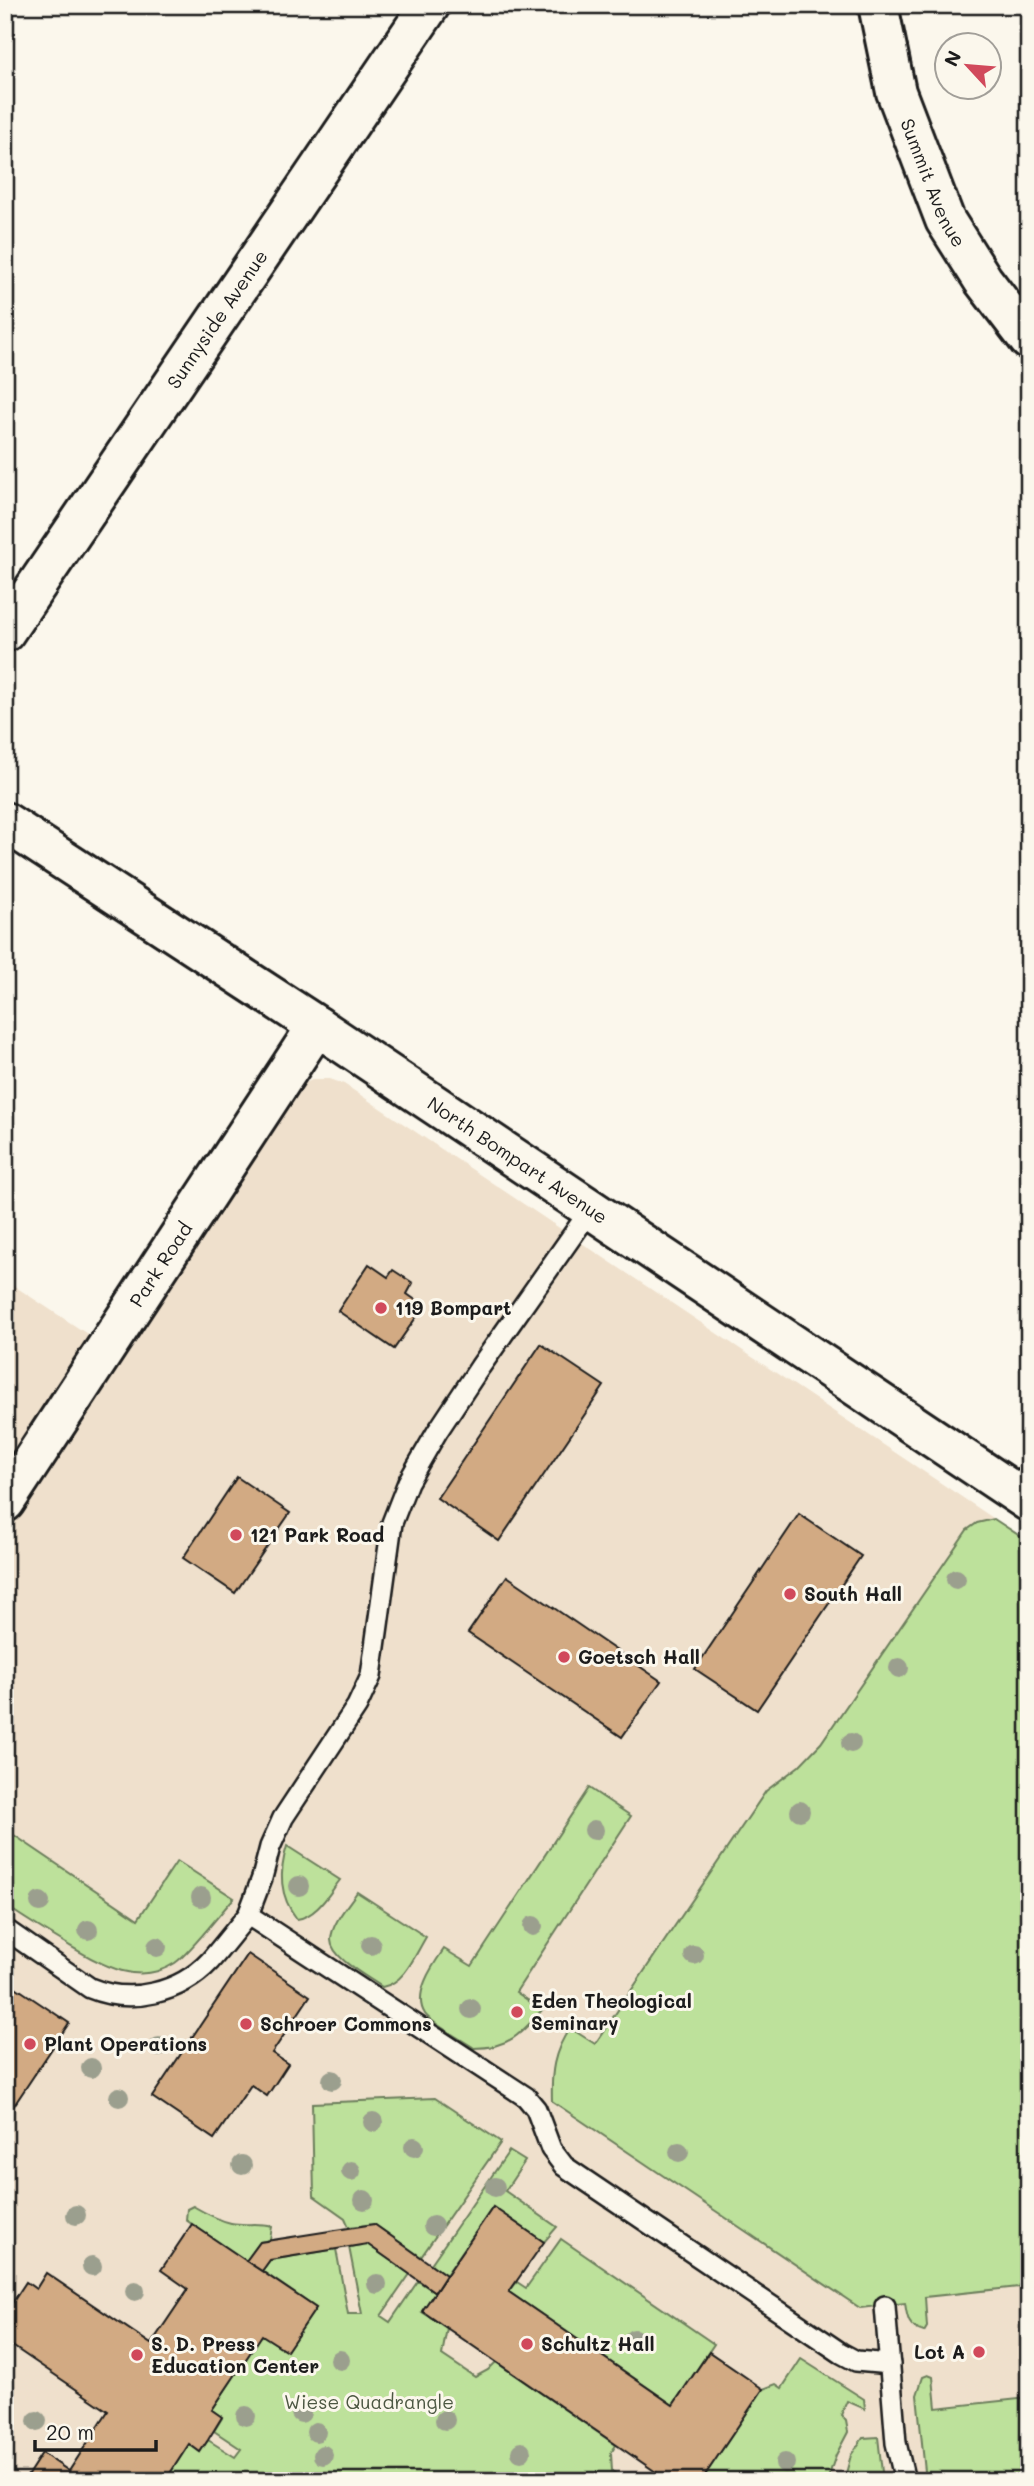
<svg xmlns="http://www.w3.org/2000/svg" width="1034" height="2486" viewBox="0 0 1034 2486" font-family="Mali,sans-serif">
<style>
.built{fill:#efe0cc}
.green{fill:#bde19b;stroke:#6c7e5c;stroke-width:2}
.building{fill:#d2aa83;stroke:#1c1c1c;stroke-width:2}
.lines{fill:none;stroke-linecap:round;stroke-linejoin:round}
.service-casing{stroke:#1c1c1c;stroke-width:24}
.minor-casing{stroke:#1c1c1c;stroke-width:44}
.tertiary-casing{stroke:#1c1c1c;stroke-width:44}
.service{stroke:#fbf7ec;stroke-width:19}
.minor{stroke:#fbf7ec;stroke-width:38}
.tertiary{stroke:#fbf7ec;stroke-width:38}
.tree{fill:#9b9f8e}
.poi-dot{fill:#d1495b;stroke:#fbf7ec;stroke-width:2.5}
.labels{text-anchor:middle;stroke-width:6;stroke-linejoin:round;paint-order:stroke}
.street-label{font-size:19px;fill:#1c1c1c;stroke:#fbf7ec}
.poi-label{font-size:19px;font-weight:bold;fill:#1c1c1c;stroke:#fbf7ec;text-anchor:start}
.park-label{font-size:19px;fill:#4c5742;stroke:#fbf7ec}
</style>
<rect width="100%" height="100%" fill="#fbf7ec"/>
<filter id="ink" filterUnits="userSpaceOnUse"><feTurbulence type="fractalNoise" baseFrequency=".0143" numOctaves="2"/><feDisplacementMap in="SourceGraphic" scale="14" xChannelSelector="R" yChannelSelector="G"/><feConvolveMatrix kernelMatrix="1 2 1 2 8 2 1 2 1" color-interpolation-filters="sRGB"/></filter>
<g filter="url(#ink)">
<path class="built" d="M314,1079H330L344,1084L1029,1542V2481H5V1528L19,1508L5,1498V1280L121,1356L303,1084Z"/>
<g class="green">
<path d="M994,1519L1029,1542V2286L925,2297L927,2327L924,2332C908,2328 907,2317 905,2303L860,2308L552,2101C551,2073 553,2052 570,2028L595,2044L766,1791L799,1766L821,1743L967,1530L977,1523Z"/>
<path d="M589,1788L631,1816L516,1992L542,2010C521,2034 509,2048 474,2048C464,2041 431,2023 425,2014C412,1994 433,1965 444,1949L472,1966Z"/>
<path d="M8,1831L138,1919L177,1861L234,1898C219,1914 191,1952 175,1963C137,1988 99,1963 65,1943C45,1931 25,1919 5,1905V1834Z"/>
<path d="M287,1846L340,1880C328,1895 317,1916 297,1919C279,1896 279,1872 287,1846Z"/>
<path d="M357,1892L426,1937C415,1955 405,1983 382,1987C368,1977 331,1958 331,1940C331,1924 349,1904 357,1892Z"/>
<path d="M435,2098L501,2142L421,2257L374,2224L349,2227L345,2218L314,2196L312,2103Z"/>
<path d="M509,2151L525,2161L505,2191L557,2227L544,2242L493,2207L446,2275L431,2264Z"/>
<path d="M193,2206C205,2213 218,2220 231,2223C245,2226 258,2222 272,2226L270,2240L260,2242L246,2261L186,2220L187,2209Z"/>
<path d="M561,2239L714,2344L673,2405L509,2292L517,2282L526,2288Z"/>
<path d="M367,2244L410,2274L381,2316L390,2322L418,2281L435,2292L422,2312L447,2328L442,2355L475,2377L488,2370L496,2362L616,2445L611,2453L612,2471L626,2481H165L189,2444L200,2452L208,2440L235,2457L241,2449L214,2431L222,2418L212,2410L262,2335L287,2351L316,2308L262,2271L270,2260L336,2249L348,2314H362L349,2247Z"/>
<path d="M801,2359L864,2399L865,2409L847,2401L841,2415L846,2421L848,2432L836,2455L827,2481H701L763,2389L776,2384L782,2388Z"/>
<path d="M928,2375L933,2377L936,2408L1029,2398V2481H926L917,2395L923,2377Z"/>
<path d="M878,2437L883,2481H844L851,2455L863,2438Z"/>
</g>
<g class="building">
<path d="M369,1264L388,1277L393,1270L413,1283L407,1294L424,1306L394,1349L338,1311Z"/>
<path d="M541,1344L604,1386L499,1541L437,1498Z"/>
<path d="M237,1477L290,1513L235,1593L183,1558Z"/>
<path d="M799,1514L861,1556L757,1710L695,1669Z"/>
<path d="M507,1576L661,1681L622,1737L468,1633Z"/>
<path d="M248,1954L310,1996L272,2053L288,2064L267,2096L251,2085L214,2139L152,2097Z"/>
<path d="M5,1980L69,2023L5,2119Z"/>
<path d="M493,2207L544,2242L509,2292L673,2405L709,2352L763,2389L701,2481H669L422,2311Z"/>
<path d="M192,2224L316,2308L287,2351L262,2335L212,2410L222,2417L208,2440L200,2452L189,2444L165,2481H24L42,2453L69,2471L108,2411L5,2341V2336L13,2325L5,2319V2314L26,2282L36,2289L46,2273L151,2344L188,2289L161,2270Z"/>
<path d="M374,2224L446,2275L435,2292L367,2244L270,2260L262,2271L246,2261L260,2242Z"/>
</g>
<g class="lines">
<g class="service-casing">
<g id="service">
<path d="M248,1915L262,1878L270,1847L283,1818L357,1706L371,1676L392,1523L408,1482L437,1432L480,1367L591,1209"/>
<path d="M5,1929L90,1988C131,2005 180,1993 210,1961C223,1946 235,1930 248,1915L526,2097L536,2109L551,2149L564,2166L841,2353L856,2361L890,2364"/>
<path d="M885,2306L896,2443L905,2481"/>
</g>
</g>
<g class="minor-casing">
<g id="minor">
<path id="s1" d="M878,5L896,92L945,220L983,280L1029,340"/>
<path id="s2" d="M5,632L430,5"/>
<path id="s3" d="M5,1502L317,1026"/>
</g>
</g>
<g class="tertiary-casing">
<g id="tertiary">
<path id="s4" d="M5,822L317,1026L1029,1502"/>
</g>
</g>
<use href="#service" class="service"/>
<use href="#minor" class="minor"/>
<use href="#tertiary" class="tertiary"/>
</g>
<g class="tree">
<circle cx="956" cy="1579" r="10"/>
<circle cx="899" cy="1668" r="10"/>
<circle cx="851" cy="1743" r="10"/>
<circle cx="800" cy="1811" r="10"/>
<circle cx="594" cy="1830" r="10"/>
<circle cx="299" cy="1886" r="10"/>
<circle cx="201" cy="1897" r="10"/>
<circle cx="40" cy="1902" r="10"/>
<circle cx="533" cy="1926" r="10"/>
<circle cx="88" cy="1930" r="10"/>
<circle cx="371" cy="1945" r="10"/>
<circle cx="157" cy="1947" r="10"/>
<circle cx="694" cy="1955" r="10"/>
<circle cx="471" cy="2009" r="10"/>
<circle cx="159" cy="2047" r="10"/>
<circle cx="91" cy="2068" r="10"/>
<circle cx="332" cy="2080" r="10"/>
<circle cx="119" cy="2097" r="10"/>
<circle cx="373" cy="2122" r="10"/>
<circle cx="414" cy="2147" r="10"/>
<circle cx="679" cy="2152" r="10"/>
<circle cx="242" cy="2165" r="10"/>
<circle cx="351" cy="2171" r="10"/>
<circle cx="495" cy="2187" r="10"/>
<circle cx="364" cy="2200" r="10"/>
<circle cx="76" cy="2215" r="10"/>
<circle cx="433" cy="2226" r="10"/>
<circle cx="92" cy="2266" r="10"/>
<circle cx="377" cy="2284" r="10"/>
<circle cx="135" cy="2291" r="10"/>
<circle cx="634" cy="2339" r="10"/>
<circle cx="340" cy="2360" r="10"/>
<circle cx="301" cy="2413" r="10"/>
<circle cx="246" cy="2416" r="10"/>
<circle cx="445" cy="2420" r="10"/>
<circle cx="37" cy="2421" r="10"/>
<circle cx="316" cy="2432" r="10"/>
<circle cx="521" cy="2452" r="10"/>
<circle cx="323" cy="2455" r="10"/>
<circle cx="785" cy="2463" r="10"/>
</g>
</g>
<g class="poi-dot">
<circle cx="381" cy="1308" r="7"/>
<circle cx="236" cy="1535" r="7"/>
<circle cx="790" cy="1594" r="7"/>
<circle cx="564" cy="1657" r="7"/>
<circle cx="517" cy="2012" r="7"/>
<circle cx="246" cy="2024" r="7"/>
<circle cx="30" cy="2044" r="7"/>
<circle cx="527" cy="2344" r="7"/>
<circle cx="979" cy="2352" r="7"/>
<circle cx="137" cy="2355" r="7"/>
</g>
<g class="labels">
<g class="street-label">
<text dy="7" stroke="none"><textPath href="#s1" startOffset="187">Summit Avenue</textPath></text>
<text dy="7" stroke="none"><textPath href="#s2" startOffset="378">Sunnyside Avenue</textPath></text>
<text dy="7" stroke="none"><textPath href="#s4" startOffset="614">North Bompart Avenue</textPath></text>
<text dy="7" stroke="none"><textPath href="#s3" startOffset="284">Park Road</textPath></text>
</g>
<g class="poi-label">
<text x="395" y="1315">119 Bompart</text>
<text x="250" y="1542">121 Park Road</text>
<text x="804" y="1601">South Hall</text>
<text x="578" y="1664">Goetsch Hall</text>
<text x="531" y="2008">Eden Theological<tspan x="531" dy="22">Seminary</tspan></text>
<text x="260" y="2031">Schroer Commons</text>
<text x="44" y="2051">Plant Operations</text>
<text x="151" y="2351">S. D. Press<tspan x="151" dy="22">Education Center</tspan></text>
<text x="541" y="2351">Schultz Hall</text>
<text x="965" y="2359" text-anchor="end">Lot A</text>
</g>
<g class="park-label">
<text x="369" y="2409">Wiese Quadrangle</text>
</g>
</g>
<rect width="1034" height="2486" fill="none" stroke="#fbf7ec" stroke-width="28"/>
<rect x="14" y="14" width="1006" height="2458" fill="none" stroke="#1c1c1c" stroke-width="2.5" filter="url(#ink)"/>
<g transform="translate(968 66) rotate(296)"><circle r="33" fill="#fbf7ec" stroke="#a29f99" stroke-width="2"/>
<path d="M0-5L12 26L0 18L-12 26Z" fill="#d1495b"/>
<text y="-10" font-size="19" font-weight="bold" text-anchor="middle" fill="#1c1c1c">N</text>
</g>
<path d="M35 2440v10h121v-10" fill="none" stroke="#1c1c1c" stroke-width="3.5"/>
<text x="46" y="2440" font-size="21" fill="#1c1c1c" stroke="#fbf7ec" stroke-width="5" paint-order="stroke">20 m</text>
</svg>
